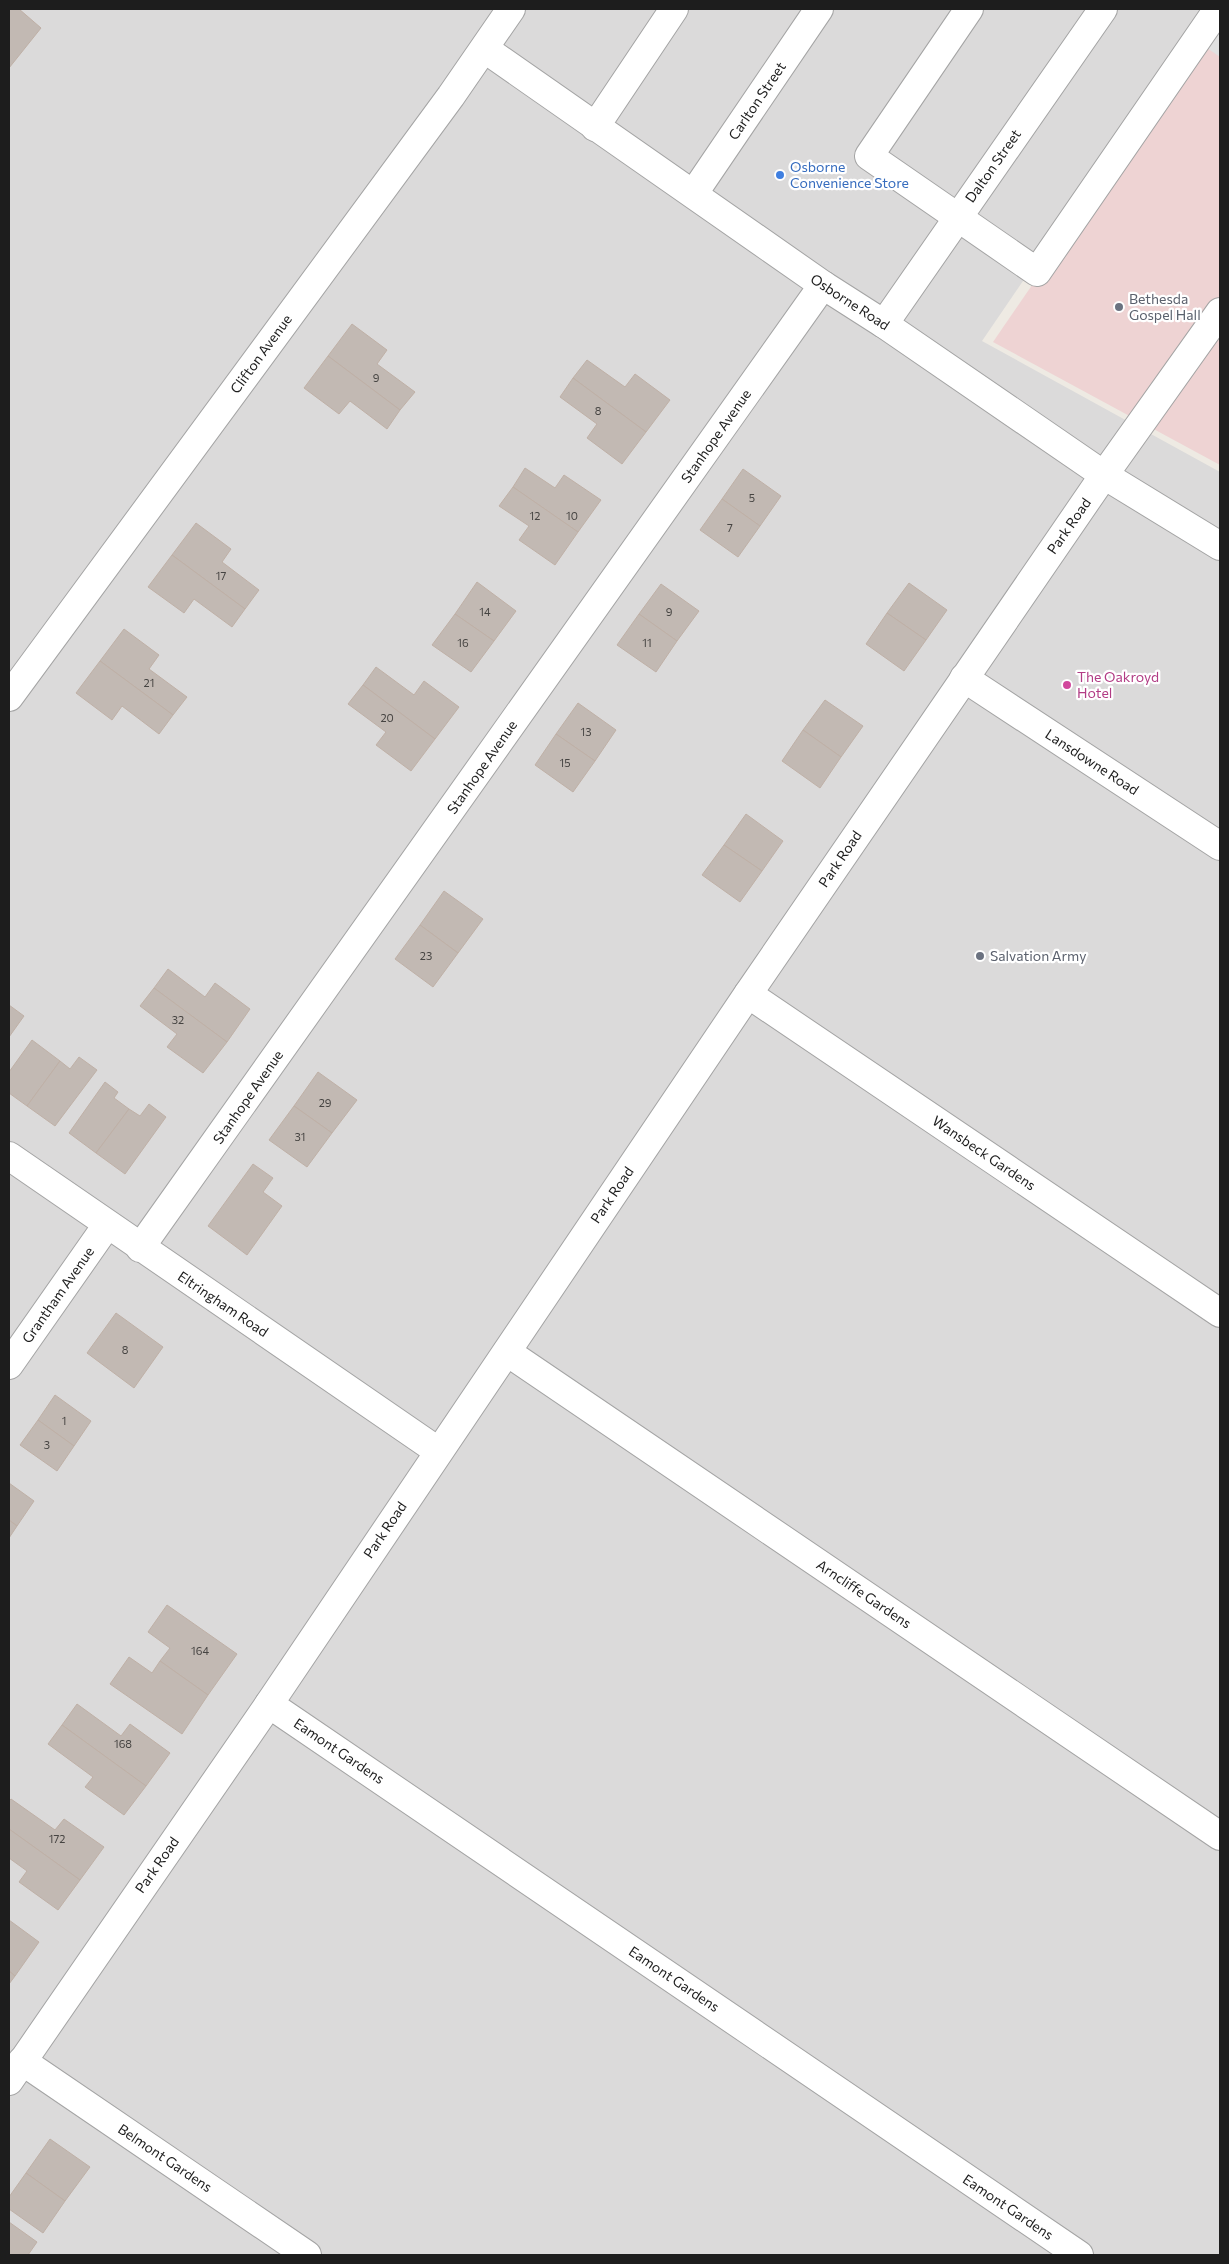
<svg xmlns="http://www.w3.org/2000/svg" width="1229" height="2264" viewBox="0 0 1229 2264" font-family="Commissioner,sans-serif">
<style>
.residential{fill:#dbdada}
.commercial{fill:#eed3d3}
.parking{fill:#e1e1e1}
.building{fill:#c2b9b3;stroke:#bfb0a6}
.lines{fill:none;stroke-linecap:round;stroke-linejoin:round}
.minor-casing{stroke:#a4a4a4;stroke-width:30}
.minor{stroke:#fff;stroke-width:28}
.shop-dot{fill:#3f7fe0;stroke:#fff;stroke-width:2}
.worship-dot{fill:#6b7280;stroke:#fff;stroke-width:2}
.hotel-dot{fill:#d1479c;stroke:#fff;stroke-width:2}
.labels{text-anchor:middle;stroke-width:4.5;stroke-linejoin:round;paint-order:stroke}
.number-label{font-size:11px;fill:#464442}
.street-label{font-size:14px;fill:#1d1d1d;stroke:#fff}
.shop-label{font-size:14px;fill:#366cbe;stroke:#fff;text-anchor:start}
.worship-label{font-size:14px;fill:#5b616d;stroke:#fff;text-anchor:start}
.hotel-label{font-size:14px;fill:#b23c85;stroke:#fff;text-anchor:start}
</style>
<rect width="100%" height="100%" fill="#eeeae3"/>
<path class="residential" d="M9,9H1209L982,341L1220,472V2255H9Z"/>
<path class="commercial" d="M1220,11V465L993,342Z"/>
<path class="parking" d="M1220,29V57L1207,48Z"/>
<g class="building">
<path d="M9,9H19L41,28L9,68Z"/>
<path d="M352,324L387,350L377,364L415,392L400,410L328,356Z"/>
<path d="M328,356L400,410L387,429L350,401L339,414L304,388Z"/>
<path d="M587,360L625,387L635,374L670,400L646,432L573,378Z"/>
<path d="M573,378L646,432L622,464L587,438L597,424L560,397Z"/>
<path d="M525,468L555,488L564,475L601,500L578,532L513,487Z"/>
<path d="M743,469L781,496L760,526L722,499Z"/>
<path d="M513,487L578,532L555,565L519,540L529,526L499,506Z"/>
<path d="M722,499L760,526L738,557L700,530Z"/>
<path d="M196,523L231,549L222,562L259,590L245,609L172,555Z"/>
<path d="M172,555L245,609L232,627L194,599L184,613L148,587Z"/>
<path d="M477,582L516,611L494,641L455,614Z"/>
<path d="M909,583L947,610L926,640L887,613Z"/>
<path d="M661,584L699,611L677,641L639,614Z"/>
<path d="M887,613L926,640L904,671L866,644Z"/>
<path d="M455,614L494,641L471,672L432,645Z"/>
<path d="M639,614L677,641L656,672L617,645Z"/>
<path d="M124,629L159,655L149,669L187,697L173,715L100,661Z"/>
<path d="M100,661L173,715L159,734L122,706L112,720L76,693Z"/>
<path d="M376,667L414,695L424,681L459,707L435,739L363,685Z"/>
<path d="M363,685L435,739L411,771L376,745L386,732L348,704Z"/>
<path d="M825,700L863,726L841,757L803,730Z"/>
<path d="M578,703L616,730L595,761L556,734Z"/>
<path d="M803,730L841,757L820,788L782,761Z"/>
<path d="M556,734L595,761L573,792L535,765Z"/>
<path d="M746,814L783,841L762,871L724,845Z"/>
<path d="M724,845L762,871L740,902L702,875Z"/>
<path d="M444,891L483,919L458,953L420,925Z"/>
<path d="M420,925L458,953L433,987L395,959Z"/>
<path d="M168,969L205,997L215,983L250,1009L227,1042L154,988Z"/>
<path d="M154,988L227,1042L203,1073L167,1047L177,1034L140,1006Z"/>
<path d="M9,1005L24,1016L9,1037Z"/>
<path d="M32,1040L60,1061L27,1106L9,1093V1072Z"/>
<path d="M79,1057L97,1070L55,1126L27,1106L60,1061L70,1069Z"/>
<path d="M318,1072L357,1100L332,1133L294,1106Z"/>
<path d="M105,1082L118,1092L114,1098L129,1109L96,1153L69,1133Z"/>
<path d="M149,1104L166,1117L125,1174L96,1153L129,1109L140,1116Z"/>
<path d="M294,1106L332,1133L307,1167L269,1140Z"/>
<path d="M253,1164L273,1178L263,1192L282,1206L247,1255L208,1226Z"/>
<path d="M116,1313L163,1347L134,1388L87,1353Z"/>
<path d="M55,1395L91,1421L74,1446L38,1420Z"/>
<path d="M38,1420L74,1446L57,1471L20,1445Z"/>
<path d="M9,1483L34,1501L17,1526L9,1520Z"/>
<path d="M9,1520L17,1526L9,1538Z"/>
<path d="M167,1605L237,1654L208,1695L160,1661L170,1648L148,1632Z"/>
<path d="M129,1657L152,1673L160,1661L208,1695L182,1734L110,1684Z"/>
<path d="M77,1704L121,1736L130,1724L170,1753L146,1786L62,1725Z"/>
<path d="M62,1725L146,1786L124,1815L85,1787L93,1777L48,1744Z"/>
<path d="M11,1799L55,1830L64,1819L104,1847L80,1880L9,1829V1801Z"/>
<path d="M9,1829L80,1880L58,1910L19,1882L27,1871L9,1858Z"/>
<path d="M9,1920L39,1942L15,1976L9,1971Z"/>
<path d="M9,1971L15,1976L9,1984Z"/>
<path d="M50,2139L90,2167L65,2201L26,2173Z"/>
<path d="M26,2173L65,2201L43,2233L9,2209V2197Z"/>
<path d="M9,2222L37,2242L28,2255H9Z"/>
</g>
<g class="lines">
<g class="minor-casing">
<g id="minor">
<path d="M969,9L869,156L1037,272L1218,9"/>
<path d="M485,49L823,285L884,324L1104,475L1220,546"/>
<path d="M595,127L674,9"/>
<path d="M694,193L819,9"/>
<path d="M884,324L1103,9"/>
<path d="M964,678L1220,846"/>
<path d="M9,697L451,96L511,9"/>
<path d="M748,994L1220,1313"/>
<path d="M9,1156L438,1451"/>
<path d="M140,1248L823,285"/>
<path d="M507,1352L1220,1836"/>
<path d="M9,1365L107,1225"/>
<path d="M269,1704L1079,2255"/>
<path d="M22,2061L307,2255"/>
<path d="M9,2081L269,1704L748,994L1104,475L1220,312"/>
</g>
</g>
<use href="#minor" class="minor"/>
</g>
<circle class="shop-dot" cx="780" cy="175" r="5"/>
<g class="worship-dot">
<circle cx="1119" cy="307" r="5"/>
<circle cx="980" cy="956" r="5"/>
</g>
<circle class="hotel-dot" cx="1067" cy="685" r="5"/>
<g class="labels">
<g class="number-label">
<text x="376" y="382">9</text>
<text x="598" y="415">8</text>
<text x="752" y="502">5</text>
<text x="535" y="520">12</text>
<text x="572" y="520">10</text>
<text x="730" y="532">7</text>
<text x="221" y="580">17</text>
<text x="485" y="616">14</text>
<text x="669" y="616">9</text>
<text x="463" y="647">16</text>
<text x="647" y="647">11</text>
<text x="149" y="687">21</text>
<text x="387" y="722">20</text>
<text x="586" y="736">13</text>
<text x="565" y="767">15</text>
<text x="426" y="960">23</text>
<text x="178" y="1024">32</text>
<text x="325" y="1107">29</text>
<text x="300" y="1141">31</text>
<text x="125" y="1354">8</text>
<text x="64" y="1425">1</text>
<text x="47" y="1449">3</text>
<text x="200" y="1655">164</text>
<text x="123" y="1748">168</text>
<text x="57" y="1843">172</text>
</g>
<g class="street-label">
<text transform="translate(757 101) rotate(-56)" y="5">Carlton Street</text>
<text transform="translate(993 166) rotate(-55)" y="5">Dalton Street</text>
<text transform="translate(850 302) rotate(33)" y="5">Osborne Road</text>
<text transform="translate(261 354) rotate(-54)" y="5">Clifton Avenue</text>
<text transform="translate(716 436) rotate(-55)" y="5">Stanhope Avenue</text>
<text transform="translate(1069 526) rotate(-55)" y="5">Park Road</text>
<text transform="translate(1092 762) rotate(33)" y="5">Lansdowne Road</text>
<text transform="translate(482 767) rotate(-55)" y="5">Stanhope Avenue</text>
<text transform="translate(840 859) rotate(-56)" y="5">Park Road</text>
<text transform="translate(248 1097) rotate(-55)" y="5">Stanhope Avenue</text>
<text transform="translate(984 1153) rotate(34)" y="5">Wansbeck Gardens</text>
<text transform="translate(612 1195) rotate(-56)" y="5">Park Road</text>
<text transform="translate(58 1295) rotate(-55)" y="5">Grantham Avenue</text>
<text transform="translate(223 1304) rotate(34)" y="5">Eltringham Road</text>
<text transform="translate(385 1530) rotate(-56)" y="5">Park Road</text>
<text transform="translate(864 1594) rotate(34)" y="5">Arncliffe Gardens</text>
<text transform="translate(339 1751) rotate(34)" y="5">Eamont Gardens</text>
<text transform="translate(157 1865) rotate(-55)" y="5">Park Road</text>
<text transform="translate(674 1979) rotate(34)" y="5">Eamont Gardens</text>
<text transform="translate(165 2158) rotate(34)" y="5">Belmont Gardens</text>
<text transform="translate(1008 2207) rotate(34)" y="5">Eamont Gardens</text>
</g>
<g class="shop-label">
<text x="790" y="172">Osborne<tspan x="790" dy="16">Convenience Store</tspan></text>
</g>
<g class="worship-label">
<text x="1129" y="304">Bethesda<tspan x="1129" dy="16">Gospel Hall</tspan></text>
<text x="990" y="961">Salvation Army</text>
</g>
<g class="hotel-label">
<text x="1077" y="682">The Oakroyd<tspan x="1077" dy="16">Hotel</tspan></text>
</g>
</g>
<rect width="1229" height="2264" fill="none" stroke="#1d1d1d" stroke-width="20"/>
</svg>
